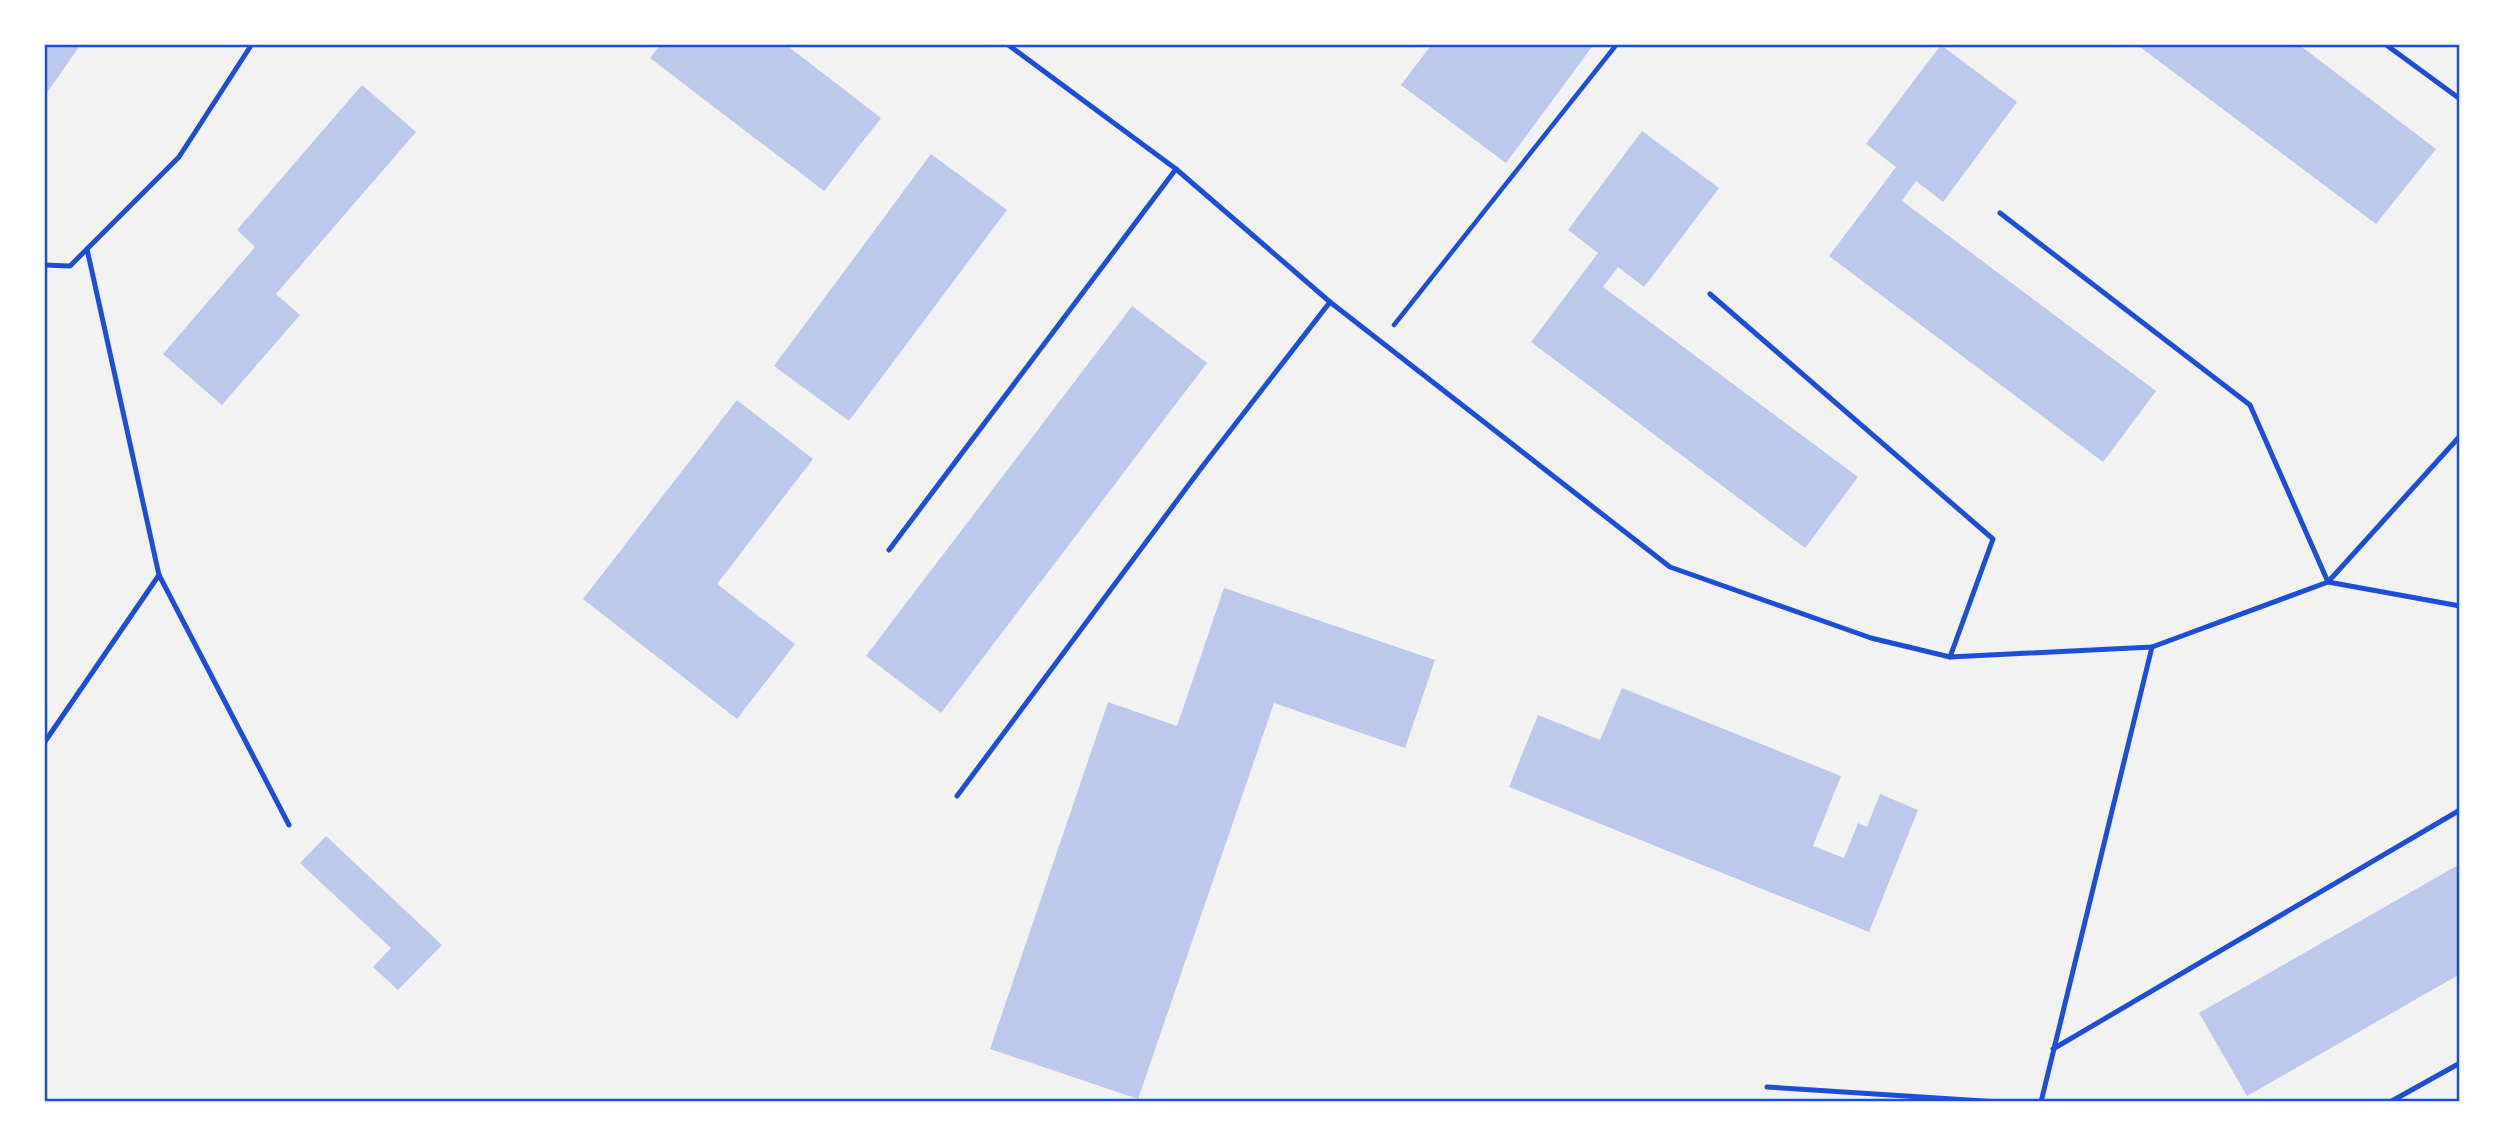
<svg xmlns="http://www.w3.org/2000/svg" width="2504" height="1146" viewBox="0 0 2504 1146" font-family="'Archivo Narrow',sans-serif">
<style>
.building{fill:#bdc9ec}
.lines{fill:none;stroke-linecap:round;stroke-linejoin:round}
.path{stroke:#1d4ed8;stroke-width:4.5}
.service{stroke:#1d4ed8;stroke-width:5}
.neatline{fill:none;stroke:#1d4ed8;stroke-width:2.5}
</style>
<rect width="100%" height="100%" fill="#f2f2f2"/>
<g class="building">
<path d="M44,44H81L44,97Z"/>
<path d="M661,44H785L881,118L824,191L650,58Z"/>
<path d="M1432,44H1594L1506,163L1401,85Z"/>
<path d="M2136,44H2298L2436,149L2376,224Z"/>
<path d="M1941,45L2017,102L1943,202L1916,181L1902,201L2156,391L2103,462L1829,256L1896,167L1866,144Z"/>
<path d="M362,85L416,132L276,294L300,315L222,405L163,354L255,247L237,230Z"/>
<path d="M1642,131L1719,188L1644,287L1618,267L1603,287L1858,477L1805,548L1531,342L1598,253L1568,230Z"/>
<path d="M931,154L1007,210L849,421L774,366Z"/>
<path d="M1132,306L1207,363L941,713L866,656Z"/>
<path d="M737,400L813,459L717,584L795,644L737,719L583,599Z"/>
<path d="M1224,588L1435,660L1405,748L1274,703L1138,1099L990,1049L1108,702L1177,726Z"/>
<path d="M1622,688L1841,776L1813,846L1844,858L1858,823L1867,827L1880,794L1918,810L1869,932L1509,787L1538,715L1600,740Z"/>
<path d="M326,836L442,945L398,990L373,967L391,948L300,863Z"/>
<path d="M2460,864V974L2247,1096L2199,1013Z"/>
</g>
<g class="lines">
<path class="path" d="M1394,325L1617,44"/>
<g class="service">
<path d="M1007,44L1176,169L1330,302L1670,567L1871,638L1950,657L2152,647L2328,582L2460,436"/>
<path d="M2385,44L2460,99"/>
<path d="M2000,213L2250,405L2328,582L2460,606"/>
<path d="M87,249L159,575L289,825"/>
<path d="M44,265L70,266L179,157L252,44"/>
<path d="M1710,294L1993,539L1950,657"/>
<path d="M889,550L1176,169"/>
<path d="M44,743L159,575"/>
<path d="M957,796L1202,467L1330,302"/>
<path d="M2053,1049L2460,810"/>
<path d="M1767,1087L1999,1102"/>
<path d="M2041,1102L2152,647"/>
<path d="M2390,1102L2460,1063"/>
</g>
</g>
<rect width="2504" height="1146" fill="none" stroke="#ffffff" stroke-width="91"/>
<rect x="46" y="46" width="2412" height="1054" class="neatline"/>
</svg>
